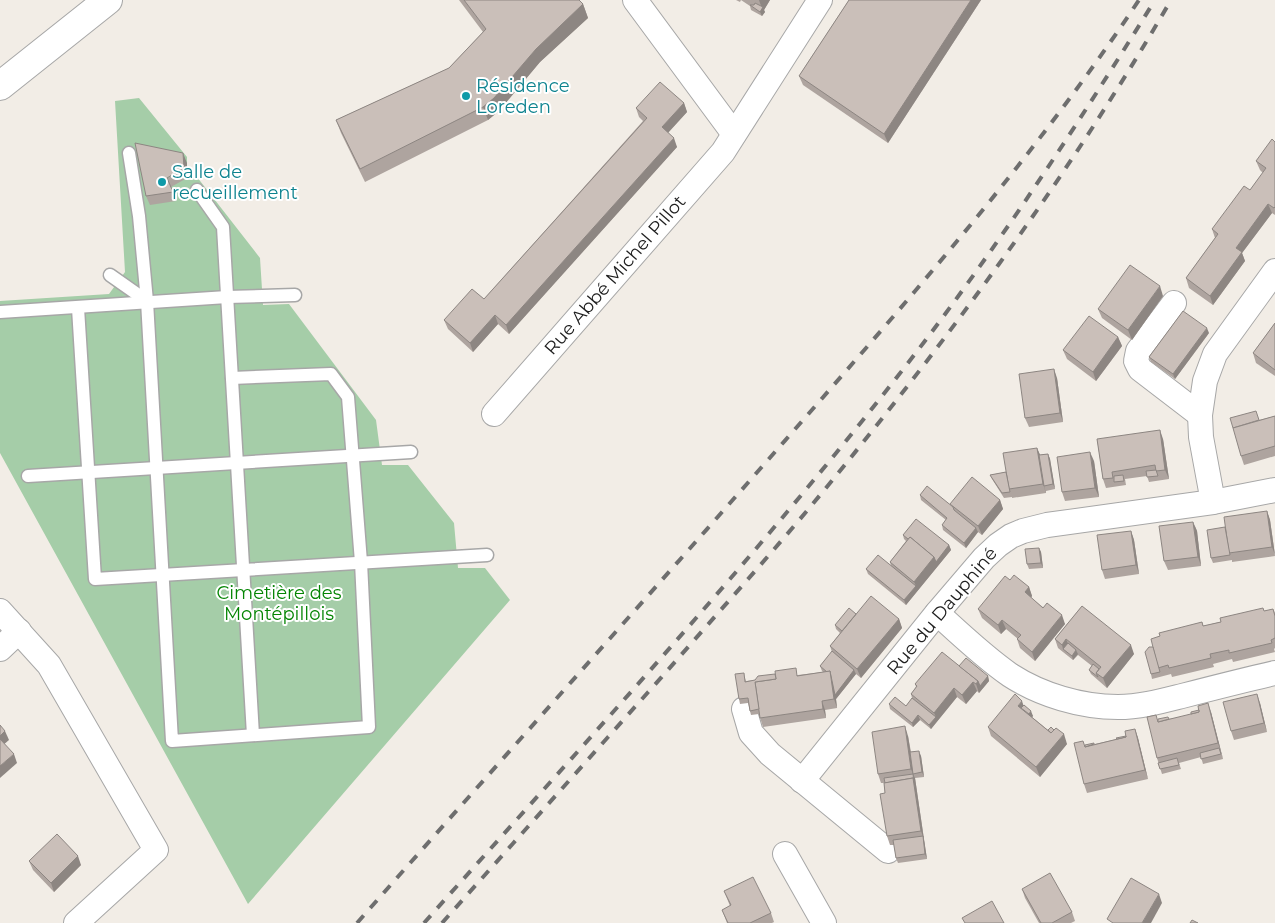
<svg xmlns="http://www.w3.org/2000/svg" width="1275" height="923" viewBox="0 0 1275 923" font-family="Montserrat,sans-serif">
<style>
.cemetery{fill:#a5cda8}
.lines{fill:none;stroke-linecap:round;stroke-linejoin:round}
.service-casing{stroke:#a7a7a7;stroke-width:15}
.minor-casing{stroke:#a7a7a7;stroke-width:26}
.tertiary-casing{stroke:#a7a7a7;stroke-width:30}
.service{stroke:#fff;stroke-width:12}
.minor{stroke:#fff;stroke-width:24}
.tertiary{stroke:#fff;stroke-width:28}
.rail{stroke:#6e6e6e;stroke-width:4;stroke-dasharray:10 10;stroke-linecap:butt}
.wall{fill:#aea49f}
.shaded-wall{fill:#8d8682}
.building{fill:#cabfb9;stroke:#8d8682}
.culture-dot{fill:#0f9aa8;stroke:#fff;stroke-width:2}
.labels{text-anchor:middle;stroke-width:4;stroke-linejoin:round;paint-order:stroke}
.culture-label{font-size:18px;fill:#0d838f;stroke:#fff;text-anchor:start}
.street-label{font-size:18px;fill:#202020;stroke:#fff}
.park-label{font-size:18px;fill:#048503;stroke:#fff}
</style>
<rect width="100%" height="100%" fill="#f2ede6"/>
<path class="cemetery" d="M139,98L187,157V177H197L260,258L263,305L289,304L376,420L382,465H408L454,523L458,568H485L510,600L248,904L0,453V301L109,294L125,272L115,101Z"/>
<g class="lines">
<g class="service-casing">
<g id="service">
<path d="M129,153L139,216L147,301L172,741L369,727L361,562L348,397L331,374L232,378"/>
<path d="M197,190L223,227L253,735"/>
<path d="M110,275L147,301"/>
<path d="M78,308L95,579L487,555"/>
<path d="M0,312L227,297L295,295"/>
<path d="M28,476L411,452"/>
</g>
</g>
<g class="minor-casing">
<g id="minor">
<path d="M635,0L734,134"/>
<path d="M1174,303L1138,351L1136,361L1140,369L1200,415"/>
<path d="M494,414L723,152L820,0"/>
<path d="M1213,502L1201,437L1200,415L1205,381L1215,354L1275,271"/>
<path d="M0,611L49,665L156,850L76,923"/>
<path d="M937,613C960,634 984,657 1010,675C1041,695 1081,707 1118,707C1140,707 1162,701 1182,696C1213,688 1244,680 1275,673"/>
<path d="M0,649L19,631"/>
<path d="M744,709L751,733L770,754L888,851"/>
<path d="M802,781L937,613L984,558L998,545L1011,536L1023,531L1047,525L1213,502L1275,490"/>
<path d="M785,854L824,923"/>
</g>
</g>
<g class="tertiary-casing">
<path id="tertiary" d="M0,86L108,0"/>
</g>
<use href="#service" class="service"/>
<use href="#minor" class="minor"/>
<use href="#tertiary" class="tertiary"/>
<g class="rail">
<path d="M357,923C501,760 646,599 789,436C912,296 1036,155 1139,0"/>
<path d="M424,923C588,739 757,557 908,363C998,247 1078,124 1155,0"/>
<path d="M442,923C517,839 592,755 667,671C715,616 764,562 811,506C943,347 1067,179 1171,0"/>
</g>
</g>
<g class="wall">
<path d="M459,0H579L583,4L588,18L540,62L499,111L488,120L365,182L341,133L336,120L449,68L483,32Z"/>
<path d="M736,0H770L764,10L765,12L762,16L751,10L750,6L741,0L740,2Z"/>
<path d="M849,0H981L888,143L803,85L799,76Z"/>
<path d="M684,103L687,112L668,133L677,147L509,334L498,324L473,352L448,329L444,320L484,299L643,121L639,117L636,108Z"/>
<path d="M1275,142V215L1272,213L1242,253L1245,261L1213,305L1189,288L1186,278L1215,238L1212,229L1250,190L1263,173L1260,170L1256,161Z"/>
<path d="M187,163V178L171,187L176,201L150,205L146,196Z"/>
<path d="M1163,296L1132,340L1102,318L1098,309Z"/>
<path d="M1275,323V376L1256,363L1253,353Z"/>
<path d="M1209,333L1175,379L1151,362L1149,357Z"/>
<path d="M1118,337L1122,346L1096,381L1067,359L1063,350Z"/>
<path d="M1057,378L1063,422L1029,427L1025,418Z"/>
<path d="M1275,416V456L1244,465L1241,456L1259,420Z"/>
<path d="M1097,439H1163L1169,479L1149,482L1147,476L1125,479L1126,485L1106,488L1103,479Z"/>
<path d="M1037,448L1040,455L1048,454L1050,459L1055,489L1046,491V493L1012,498V497L1004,498L992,479L990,475L1006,472Z"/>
<path d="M1094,461L1099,497L1065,501L1062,492Z"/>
<path d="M920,495L951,506L950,504L1000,500L1003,509L982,535L978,532L966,548L943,530L942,525L946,520L921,500Z"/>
<path d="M1267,511L1270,520L1275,556L1232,562V560L1213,563L1211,558L1225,527Z"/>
<path d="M1193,522L1197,531L1201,566L1168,570L1164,561Z"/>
<path d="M1131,531L1134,540L1139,574L1105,579L1102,570Z"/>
<path d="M903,535L949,545L951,550L906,605L868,574L866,569L891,566L890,562L906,541L904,539Z"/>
<path d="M1039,548L1041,552L1043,568L1029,569L1027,564Z"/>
<path d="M1010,580L1029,587L1032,596L1031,598L1065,624L1035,661L1020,648L1017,639H1018L1006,629L1001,634L982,618L978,609Z"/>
<path d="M1082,606L1134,654L1107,688L1091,674L1089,670L1092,666L1078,655L1073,660L1058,648L1055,639Z"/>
<path d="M1273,609L1275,613V648L1274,649L1275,652L1233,662L1232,659L1213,664L1214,667L1172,677L1171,674L1152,679L1151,674L1153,647L1160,636L1202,622L1203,626Z"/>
<path d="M856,614L899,619L902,628L861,678L856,674L836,699L837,708L825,710L826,718L763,727L759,714L751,715L748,703L740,704L739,699L746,678V681L823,672L822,671L820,666L832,652L830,646L840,633L836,629L835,625Z"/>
<path d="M959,666L988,676L989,681L979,693L977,691L966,704L957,697L931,729L920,720L913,727L890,709L889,704L906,706L912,698L911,694L916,687L915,684Z"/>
<path d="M1260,703L1267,732L1234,740L1231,731Z"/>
<path d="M1024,705L1033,716L1032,717L1048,730L1067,744L1040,777L991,736L988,727Z"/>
<path d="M1211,712L1223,759L1203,764L1201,757L1179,763L1181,769L1162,774L1157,758L1169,719Z"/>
<path d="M1135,729L1138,738L1148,779L1087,793L1084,784L1085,745L1095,744L1117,739L1126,736Z"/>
<path d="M908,736L911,752L921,756L924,777L915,778L927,859L898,863L896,858L894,845H890L887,836L885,793L884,783H881L878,774Z"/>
<path d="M29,861L81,865L54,892L33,870Z"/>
<path d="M1022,889L1072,912L1075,921L1071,923H1039L1025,898Z"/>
<path d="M724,891L771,913L774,922L772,923H727L722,910L730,906Z"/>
</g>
<g class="shaded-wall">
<path d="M759,0H770L764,10L765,12L762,16L760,12L762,9Z"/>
<path d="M971,0H981L888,143L884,134Z"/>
<path d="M583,4L588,18L540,62L499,111L488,120L483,107L536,49Z"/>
<path d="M684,103L687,112L665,136L662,127Z"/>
<path d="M674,138L677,147L509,334L506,325Z"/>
<path d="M183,153L187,163V178L184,168Z"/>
<path d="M1268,204L1272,213L1242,253L1245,261L1213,305L1210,296L1236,248Z"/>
<path d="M1160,286L1163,296L1132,340L1128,330Z"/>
<path d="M495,315L498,324L473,352L470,343Z"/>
<path d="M1207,328L1209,333L1175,379L1173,374Z"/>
<path d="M1118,337L1122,346L1096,381L1093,372Z"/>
<path d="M1054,369L1057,378L1063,422L1060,413Z"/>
<path d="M1160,430L1163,439L1169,479L1165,470Z"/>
<path d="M1037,448L1041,457L1044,486L1046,493L1043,484Z"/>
<path d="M1090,452L1094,461L1099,497L1095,488Z"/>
<path d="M1048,454L1050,459L1055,489L1053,484Z"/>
<path d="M1000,500L1003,509L982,535L978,526Z"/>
<path d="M1267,511L1270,520L1275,555L1272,547Z"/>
<path d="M1193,522L1197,531L1201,566L1198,557Z"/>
<path d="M976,528L978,532L966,548L964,543Z"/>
<path d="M1131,531L1134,540L1139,574L1136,565Z"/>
<path d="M949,545L951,550L906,605L904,600L916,586L914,582L934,557Z"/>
<path d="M1039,548L1041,552L1043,568L1041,563Z"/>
<path d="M1029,587L1032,596L1028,601L1025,592Z"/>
<path d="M1062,615L1065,624L1035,661L1032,652Z"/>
<path d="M899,619L902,628L861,678L857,669Z"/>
<path d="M1002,620L1006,629L1001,634L998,625Z"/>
<path d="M1066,639L1070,648L1063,649L1062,645Z"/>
<path d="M1131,645L1134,654L1107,688L1103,678Z"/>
<path d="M1076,650L1078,654L1073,660L1072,656Z"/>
<path d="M854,670L856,674L836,699L837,708L834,699L830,671Z"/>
<path d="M988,676L989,681L979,693L976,684L978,681Z"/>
<path d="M973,682L977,691L966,704L962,695Z"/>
<path d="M954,688L957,697L931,729L929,725L936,717L934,713Z"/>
<path d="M1257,694L1260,703L1267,732L1264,723Z"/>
<path d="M822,701L825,710L826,718L823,709Z"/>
<path d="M1022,701L1025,710L1023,713L1018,706Z"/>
<path d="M1208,703L1211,712L1223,759L1218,743Z"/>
<path d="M1031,711L1033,716L1029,721L1027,716Z"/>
<path d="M918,715L920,720L913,727L912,723Z"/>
<path d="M905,726L908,736L914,774H913L911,769Z"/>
<path d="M1135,729L1138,738L1148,779L1145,770Z"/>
<path d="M5,731L9,740L2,746L0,741V736Z"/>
<path d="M1064,734L1067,744L1040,777L1036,767Z"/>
<path d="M919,751L921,756L924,777L922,772Z"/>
<path d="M14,754L17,763L0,778V766Z"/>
<path d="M913,774L915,778L924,840L921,831L913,778Z"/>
<path d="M923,836L924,840L927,859L925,854Z"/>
<path d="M78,856L81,865L54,892L51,883Z"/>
<path d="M1159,894L1162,903L1151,923H1142Z"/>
</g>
<g class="building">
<path d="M464,0H579L583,4L536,49L494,98L483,107L360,169L336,120L449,68L486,29Z"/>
<path d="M849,0H971L884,134L799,76Z"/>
<path d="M755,3L763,7L760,12L750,5H754Z"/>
<path d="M660,82L684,103L662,127L674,138L506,325L495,315L470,343L444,320L472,289L484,299L647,118L636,108Z"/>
<path d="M1272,139L1275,142V207L1274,208L1268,204L1236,248L1242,252L1210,296L1186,278L1218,234L1212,229L1244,186L1250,190L1266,168L1256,161Z"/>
<path d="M135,143L183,153L184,168L167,178L173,192L146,196Z"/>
<path d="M1130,265L1160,286L1128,330L1098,309Z"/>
<path d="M1183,311L1207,328L1173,374L1149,357Z"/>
<path d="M1089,316L1118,337L1093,372L1063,350Z"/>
<path d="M1275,323V370L1253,353Z"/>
<path d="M1054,369L1060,413L1025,418L1019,374Z"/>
<path d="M1256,411L1259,420L1233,428L1230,418Z"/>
<path d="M1275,416V446L1241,456L1233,428Z"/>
<path d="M1160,430L1165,470L1156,471L1155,465L1112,472L1113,478L1103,479L1097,439Z"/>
<path d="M1037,448L1043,484L1009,489L1003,453Z"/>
<path d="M1090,452L1095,488L1062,492L1057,457Z"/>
<path d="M1048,454L1053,484L1044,486L1039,455Z"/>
<path d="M1156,470L1158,476L1147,477L1146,471Z"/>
<path d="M1006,472L1010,492L1002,493L990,475Z"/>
<path d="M1123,475L1124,481L1114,482V476Z"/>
<path d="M972,477L1000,500L978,526L950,504Z"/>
<path d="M927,486L953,507L954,510L976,528L964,543L942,525L947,518L920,495Z"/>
<path d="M1267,511L1272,547L1229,553L1224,517Z"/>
<path d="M916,519L949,545L936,562L934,557L910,537L908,539L903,535Z"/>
<path d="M1193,522L1198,557L1164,561L1159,526Z"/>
<path d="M1225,527L1230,555L1211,558L1207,530Z"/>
<path d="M1131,531L1136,565L1102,570L1097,535Z"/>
<path d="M910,537L934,557L914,582L890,562Z"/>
<path d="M1039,548L1041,563L1027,564L1025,549Z"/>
<path d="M878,555L916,586L904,600L866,569Z"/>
<path d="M1014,575L1029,587L1025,592L1043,608L1047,603L1062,615L1032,652L1017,639L1021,635L1002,620L998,625L978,609L1005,576L1010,580Z"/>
<path d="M871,596L899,619L857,669L830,646Z"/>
<path d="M1082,606L1131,645L1103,678L1096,673L1101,667L1066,639L1062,645L1055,639Z"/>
<path d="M849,608L856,614L842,631L835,625Z"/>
<path d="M1263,608L1264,611L1273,609L1275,616V638L1271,640L1272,643L1229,653V650L1210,654L1211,658L1169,668L1168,665L1158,668L1151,639L1160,636L1159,633L1202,622L1203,626L1221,622L1220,618Z"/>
<path d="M1068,643L1076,650L1072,656L1063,649Z"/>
<path d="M1149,647H1153L1160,672L1151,674L1145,652Z"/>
<path d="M832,651L854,670L835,695L831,676L830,671L827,672L820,666Z"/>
<path d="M942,652L978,681L976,684L973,682L962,695L954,688L934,713L911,694L917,686L915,684Z"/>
<path d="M966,658L988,676L980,686L978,681L959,666Z"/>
<path d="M1093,664L1099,669L1096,673L1098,677L1089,670Z"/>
<path d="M796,668L797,676L830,671L834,699L822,701L823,709L760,718L755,682L776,679L775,671Z"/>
<path d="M744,673L745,682L755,680L758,676L775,674L776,679L755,682L759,709L750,711L748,698L739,699L735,674Z"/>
<path d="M1015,694L1022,701L1018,706L1051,733L1056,728L1064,734L1036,767L988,727Z"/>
<path d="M1257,694L1264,723L1231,731L1223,702Z"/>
<path d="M895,697L906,706L912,698L936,717L929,725L918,715L912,723L889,704Z"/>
<path d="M1208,703L1218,743L1157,758L1147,717L1156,715L1158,722L1199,712L1198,706Z"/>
<path d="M1024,705L1031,711L1029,714L1021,708Z"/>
<path d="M1199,710V712L1191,714V712Z"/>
<path d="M1168,717L1169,719L1158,722V719Z"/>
<path d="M0,725L5,731L0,736Z"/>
<path d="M905,726L911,769L878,774L872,732Z"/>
<path d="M1051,727L1054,730L1051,733L1048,730Z"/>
<path d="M1135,729L1145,770L1084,784L1074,743L1083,741L1085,747L1126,737L1125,731Z"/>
<path d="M1126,736V737L1117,739L1116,738Z"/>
<path d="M0,739L14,754L0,766Z"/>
<path d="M1094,743V744L1085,747V745Z"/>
<path d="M1219,748L1221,754L1201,759L1200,753Z"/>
<path d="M919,751L922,772L913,774L910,752Z"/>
<path d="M1177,758L1179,765L1160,769L1158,763Z"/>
<path d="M913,774L914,783L913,778L885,783L884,778Z"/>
<path d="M913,778L921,831L887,836L880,794L885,793L884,783Z"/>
<path d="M57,834L78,856L51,883L29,861Z"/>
<path d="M923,836L925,854L896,858L893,840Z"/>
<path d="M1050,873L1072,912L1052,923H1041L1022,889Z"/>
<path d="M753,877L771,913L750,923H728L722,910L731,905L724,891Z"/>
<path d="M1131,878L1159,894L1142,923H1113L1107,919Z"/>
<path d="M992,901L1004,923H965L962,918Z"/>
<path d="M1192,920L1198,923H1190Z"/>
</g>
<g class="culture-dot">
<circle cx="466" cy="96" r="5"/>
<circle cx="162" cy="182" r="5"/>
</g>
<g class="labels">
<g class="culture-label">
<text x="476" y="92">Résidence<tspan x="476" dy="21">Loreden</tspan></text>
<text x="172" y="178">Salle de<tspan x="172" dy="21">recueillement</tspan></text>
</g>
<g class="street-label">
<text transform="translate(615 275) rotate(-49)" y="6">Rue Abbé Michel Pillot</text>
<text transform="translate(942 611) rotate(-50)" y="6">Rue du Dauphiné</text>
</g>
<g class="park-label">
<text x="279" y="599">Cimetière des<tspan x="279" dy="21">Montépillois</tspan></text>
</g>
</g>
</svg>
